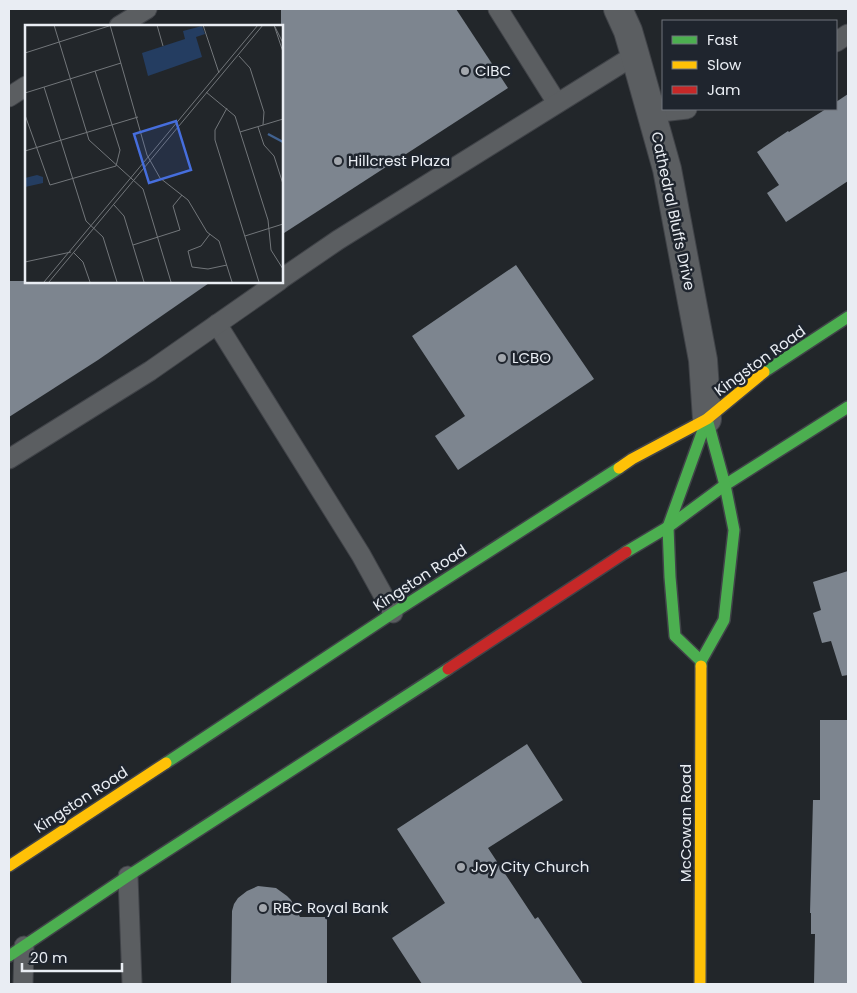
<svg xmlns="http://www.w3.org/2000/svg" width="857" height="993" viewBox="0 0 857 993" font-family="Poppins,sans-serif">
<style>
.building{fill:#7d858f}
.lines{fill:none;stroke-linecap:round;stroke-linejoin:round}
.lane-casing{stroke:#404348;stroke-width:21}
.street-casing{stroke:#404348;stroke-width:30}
.fast-casing{stroke:#404348;stroke-width:14}
.slow-casing{stroke:#404348;stroke-width:14}
.jam-casing{stroke:#404348;stroke-width:14}
.lane{stroke:#5b5e61;stroke-width:19}
.street{stroke:#5b5e61;stroke-width:28}
.fast{stroke:#4caf50;stroke-width:11}
.slow{stroke:#ffc107;stroke-width:11}
.jam{stroke:#c62828;stroke-width:11}
.poi-dot{fill:#a3a7ad;stroke:#1f252e;stroke-width:2}
.labels{text-anchor:middle;stroke-width:5;stroke-linejoin:round;paint-order:stroke}
.poi-label{font-size:15px;fill:#e9edf3;stroke:#1f252e;text-anchor:start}
.street-label{font-size:15px;fill:#e9edf3;stroke:#1f252e}
.inset-river{fill:none;stroke:#416290;stroke-width:2.5}
.inset-road{fill:none;stroke:#72767a;stroke-width:1}
.view{fill:#466edd;fill-opacity:0.15;stroke:#466edd;stroke-width:2.5}
.inset-edge{fill:none;stroke:#e9edf3;stroke-width:2.5}
</style>
<rect width="100%" height="100%" fill="#22262a"/>
<g class="building">
<path d="M281,9H456L508,88L281,235Z"/>
<path d="M848,94V181L786,222L767,193L779,185L757,152L788,131L789,132L826,109H836V102Z"/>
<path d="M516,265L594,379L458,470L435,436L465,416L412,336Z"/>
<path d="M9,281H212L98,360L9,417Z"/>
<path d="M848,571V675L842,676L831,641L822,643L813,613L821,610L813,582Z"/>
<path d="M820,720H848V984H814L815,934H811V913H810L813,800H820Z"/>
<path d="M527,744L563,800L488,848L535,919L538,917L583,984H422L392,938L445,903L397,829Z"/>
<path d="M258,886L276,888L287,896L291,900L300,917H327V984H231L232,911L234,904L238,898L247,891Z"/>
</g>
<g class="lines">
<g class="lane-casing">
<g id="lane">
<path d="M498,9L557,103"/>
<path d="M119,26L147,9"/>
<path d="M836,42L848,34"/>
<path d="M9,97L26,86"/>
<path d="M652,113L687,109"/>
<path d="M281,279L338,240L635,55"/>
<path d="M217,324L361,555L393,613"/>
<path d="M9,459L150,371L279,281"/>
<path d="M128,876L132,984"/>
<path d="M23,984L24,946"/>
</g>
</g>
<g class="street-casing">
<path id="street" d="M618,9L628,31L635,55L667,169L703,360L707,419"/>
</g>
<g class="fast-casing">
<g id="fast">
<path d="M764,372L848,317"/>
<path d="M626,552L668,527L725,485L848,407"/>
<path d="M701,661L675,636L670,577L668,527L707,419"/>
<path d="M701,666V661L724,620L734,530L725,485L707,419"/>
<path d="M166,763L393,613L619,468"/>
<path d="M9,956L128,876L448,669"/>
</g>
</g>
<g class="slow-casing">
<g id="slow">
<path d="M619,468L632,459L707,419L764,372"/>
<path d="M9,866L166,763"/>
<path d="M700,984L701,666"/>
</g>
</g>
<g class="jam-casing">
<path id="jam" d="M448,669L626,552"/>
</g>
<use href="#lane" class="lane"/>
<use href="#street" class="street"/>
<use href="#fast" class="fast"/>
<use href="#slow" class="slow"/>
<use href="#jam" class="jam"/>
</g>
<g class="poi-dot">
<circle cx="465" cy="71" r="5"/>
<circle cx="338" cy="161" r="5"/>
<circle cx="502" cy="358" r="5"/>
<circle cx="461" cy="867" r="5"/>
<circle cx="263" cy="908" r="5"/>
</g>
<g class="labels">
<g class="poi-label">
<text x="475" y="76">CIBC</text>
<text x="348" y="166">Hillcrest Plaza</text>
<text x="512" y="363">LCBO</text>
<text x="471" y="872">Joy City Church</text>
<text x="273" y="913">RBC Royal Bank</text>
</g>
<g class="street-label">
<text transform="translate(673 211) rotate(78)" y="5">Cathedral Bluffs Drive</text>
<text transform="translate(760 361) rotate(-36)" y="5">Kingston Road</text>
<text transform="translate(420 578) rotate(-33)" y="5">Kingston Road</text>
<text transform="translate(81 800) rotate(-33)" y="5">Kingston Road</text>
<text transform="translate(686 823) rotate(-90)" y="5">McCowan Road</text>
</g>
</g>
<g transform="translate(25 25)">
<rect width="258" height="258" fill="#22262a"/>
<path d="M177,1L180,9L171,12L177,32L123,51L117,28L160,14L158,6ZM12,150L18,152V158L0,162V153Z" fill="#243d61"/>
<path class="inset-river" d="M243,109L258,117"/>
<path class="inset-road" d="M29,0L64,115L118,164L146,257M85,0L122,130L135,153L163,175L182,207L194,216L207,257M132,0L138,21M178,0L194,48M249,0L258,27M250,2L258,18M0,28L87,0M214,31L225,43L239,87L238,100M70,46L95,125L91,141M19,62L61,196L78,212L92,257M181,67L210,91L243,195L246,225L258,244M0,68L96,38M202,83L190,105V115L234,257M0,90L25,160L91,141M233,102L239,120L249,131L258,159M215,107L258,94M0,126L113,92M89,180L99,191L119,257M185,209L176,221L163,226L167,242L183,244L202,240M220,211L258,199M108,220L155,205L148,181L157,170M49,228L58,237L65,257M0,237L46,227M19,257L233,0M24,257L238,0"/>
<path class="view" d="M151,96L166,145L124,158L109,109Z"/>
<rect width="258" height="258" class="inset-edge"/>
</g>
<rect width="857" height="993" fill="none" stroke="#e9edf3" stroke-width="20"/>
<rect x="662" y="20" width="175" height="90" fill="#1f252e" stroke="#70757d"/>
<rect x="672" y="36" width="25" height="8" fill="#4caf50" stroke="#70757d"/>
<text x="707" y="45" font-size="15" fill="#e9edf3">Fast</text>
<rect x="672" y="61" width="25" height="8" fill="#ffc107" stroke="#70757d"/>
<text x="707" y="70" font-size="15" fill="#e9edf3">Slow</text>
<rect x="672" y="86" width="25" height="8" fill="#c62828" stroke="#70757d"/>
<text x="707" y="95" font-size="15" fill="#e9edf3">Jam</text>
<path d="M22 963v8h100v-8" fill="none" stroke="#e9edf3" stroke-width="2.5"/>
<text x="30" y="963" font-size="15" fill="#e9edf3" stroke="#1f252e" stroke-width="4" paint-order="stroke">20 m</text>
</svg>
